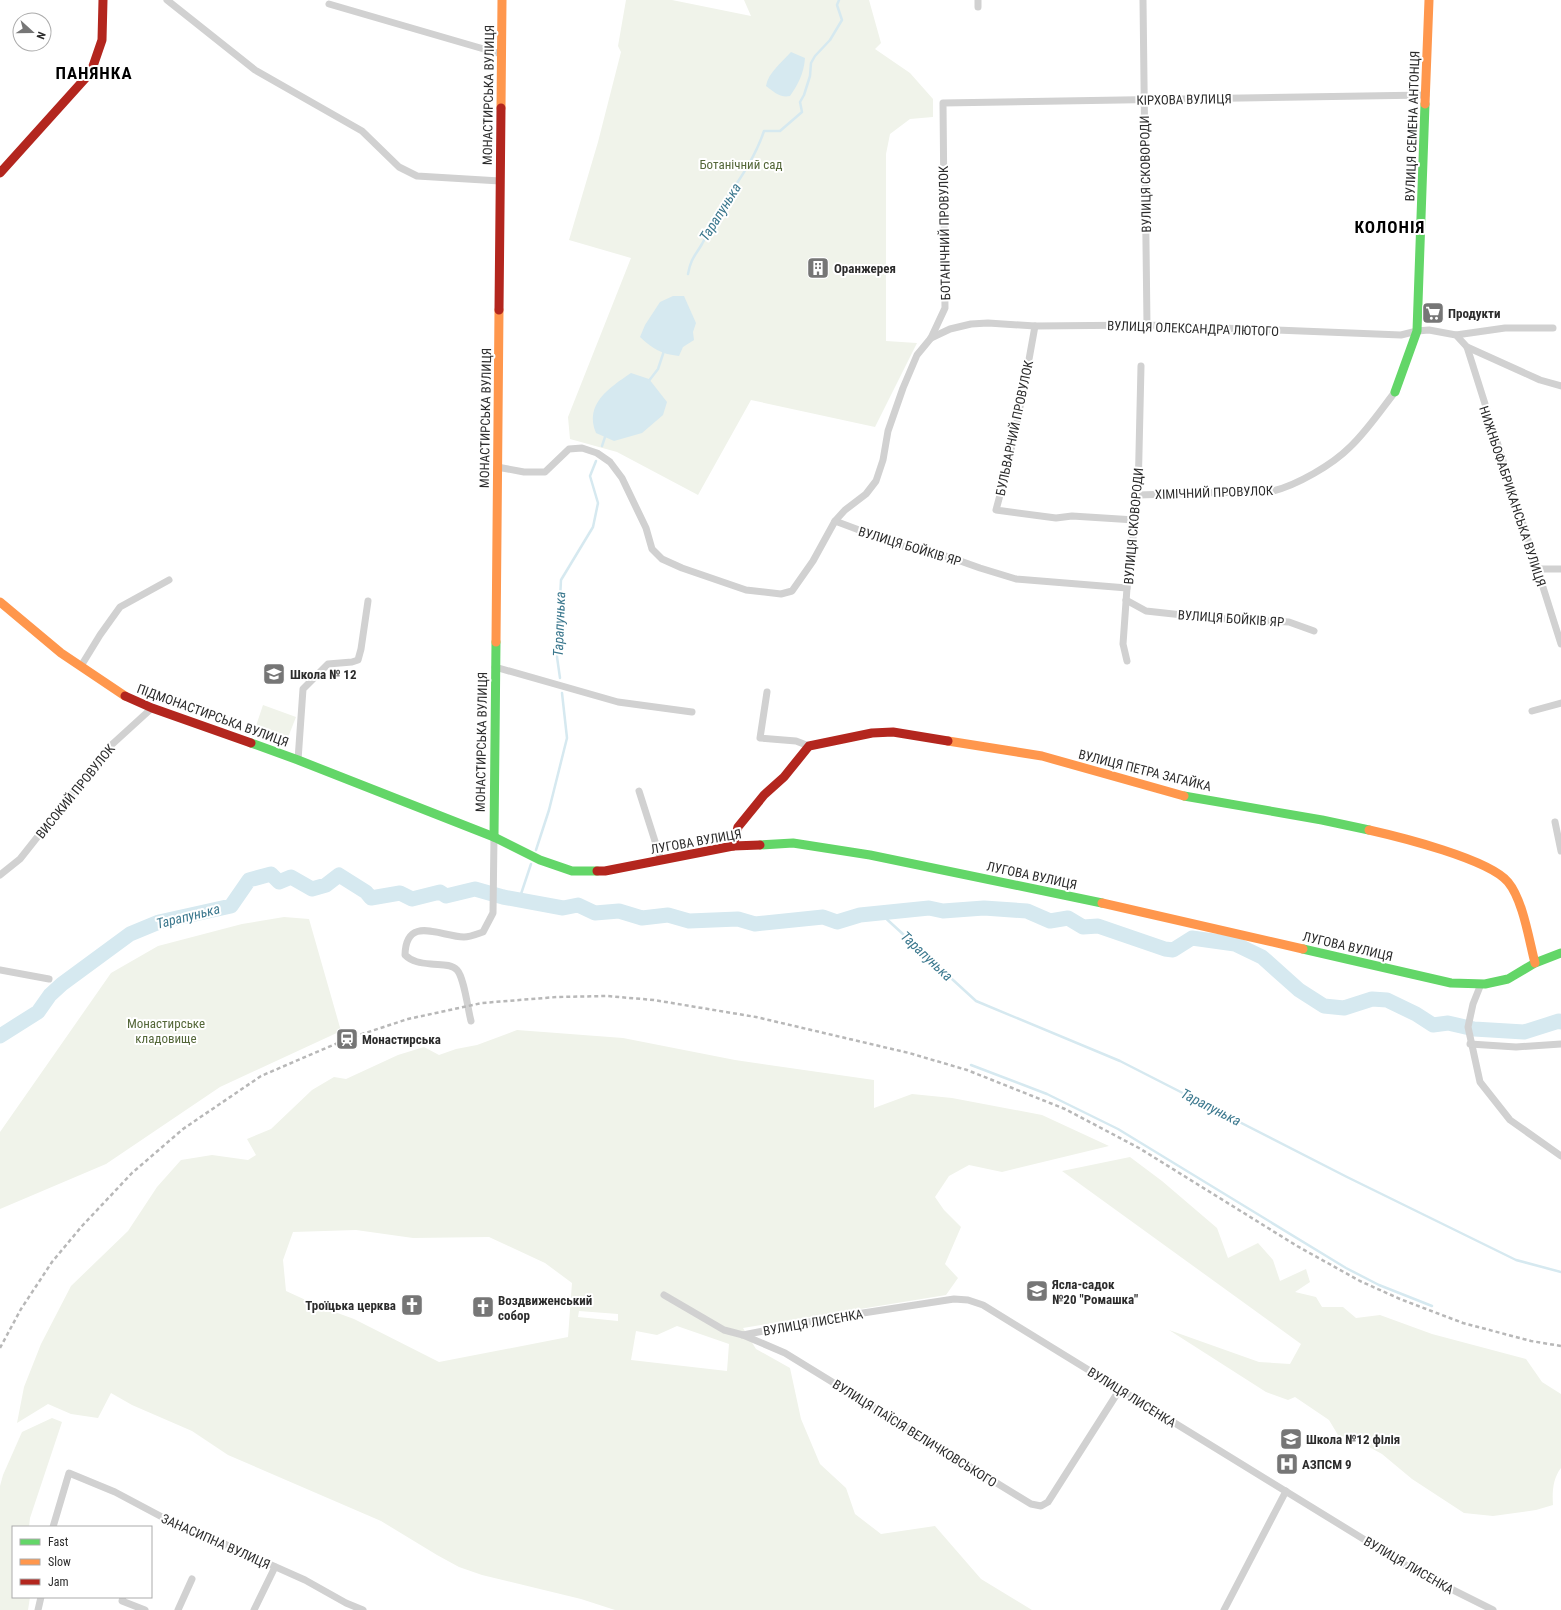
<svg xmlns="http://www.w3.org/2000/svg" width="1561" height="1610" viewBox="0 0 1561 1610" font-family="'Roboto Condensed',sans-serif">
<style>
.green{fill:#f0f3ea;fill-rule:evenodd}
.water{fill:#d6e9f0}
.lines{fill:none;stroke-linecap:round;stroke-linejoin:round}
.stream{stroke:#d6e9f0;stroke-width:2.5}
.river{stroke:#d6e9f0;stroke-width:15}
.street{stroke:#d1d1d1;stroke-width:7}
.fast{stroke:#63d668;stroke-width:9}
.slow{stroke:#ff974d;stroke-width:9}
.jam{stroke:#b3261e;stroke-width:9}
.rail{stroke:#b8b8b8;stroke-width:2.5;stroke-dasharray:4 3;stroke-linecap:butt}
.labels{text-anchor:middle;stroke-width:4;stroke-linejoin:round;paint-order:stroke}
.street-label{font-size:13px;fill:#2c2c2c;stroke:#fff}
.park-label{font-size:13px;fill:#546739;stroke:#fff}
.poi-label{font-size:13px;font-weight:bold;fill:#2c2c2c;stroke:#fff;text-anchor:start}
.water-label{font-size:14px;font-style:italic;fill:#3a778d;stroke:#fff}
.district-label{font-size:17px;font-weight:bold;letter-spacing:1px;fill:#000;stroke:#fff}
</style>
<rect width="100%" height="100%" fill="#fff"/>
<g class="green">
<path d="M626,0H672L751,16L744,0H869L881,43L875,49L910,73L933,99V117L910,119L890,134L886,154V341L917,343L875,427L751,400L698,495L617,452L570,439L568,417L631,258L569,240L598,142L621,52L618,46Z"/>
<path d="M263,705L296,717L287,740L255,729Z"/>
<path d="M284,917L309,919L341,1031L220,1087L106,1164L0,1209V1132L111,973L158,946L242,924Z"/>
<path d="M517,1030L623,1038L735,1060L874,1080V1108L912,1094L952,1098L1042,1115L1109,1146L1002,1172L969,1165L949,1176L935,1197L944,1210L961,1227L945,1264L958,1278L946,1295L743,1328L756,1349L790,1368L801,1419L820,1464L846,1488L855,1514L881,1534L935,1526L981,1579L1032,1610H615L581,1599L482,1575L459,1567L437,1555L381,1521L228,1455L192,1431L132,1405L111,1393L98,1418L71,1414L48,1404L17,1423L24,1387L41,1344L71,1286L128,1231L157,1187L181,1160L212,1155L248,1160L256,1155L247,1139L271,1129L312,1090L334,1077L346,1079L398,1055L424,1047L439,1055L456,1049L477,1045ZM356,1230L413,1238L489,1237L545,1263L572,1283L568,1337L439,1362L354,1319L321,1307L286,1291L283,1260L293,1232ZM579,1311L618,1314V1321L578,1317ZM677,1326L729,1344L727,1371L631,1360L636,1331L657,1335Z"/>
<path d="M1130,1157L1162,1181L1217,1228L1228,1258L1258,1243L1273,1260L1280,1281L1306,1269L1310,1282L1295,1292L1316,1297L1322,1307H1343L1356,1318L1380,1315L1432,1334L1526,1359L1542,1382L1561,1394V1468C1553,1478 1552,1492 1553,1505L1536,1510L1493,1516L1464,1513L1412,1479L1382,1454L1360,1442L1338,1435L1329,1420L1295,1397L1288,1400L1266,1392L1169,1330L1259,1362L1290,1364L1301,1344L1062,1171Z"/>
<path d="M52,1418L62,1422L30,1518L29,1527H13V1597H30L28,1610H0V1486L3,1475L22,1432Z"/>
</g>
<g class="water">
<path d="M791,52L805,58C804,73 798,85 790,96C780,98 774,92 766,86C768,73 782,62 791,52Z"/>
<path d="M673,296H684L696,323L693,332L694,340L683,347L679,356C661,354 653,349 640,337L645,325L660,302Z"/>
<path d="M631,373L649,379L667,402L663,415L642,433L614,441L596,433C584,404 609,388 631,373Z"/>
</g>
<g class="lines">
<g class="stream">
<path d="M688,274C691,258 695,256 702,244C708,233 712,221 719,210C736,184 754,161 764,131H780L802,112L800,102L804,95L810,76L811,63L815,56L830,40L842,20L837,5L839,0"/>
<path d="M648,382L658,369L664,351"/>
<path d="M602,446L606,434"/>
<path d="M560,678L557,657L561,580L593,527L598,503L590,476L596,461"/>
<path d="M536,850L549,810L567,738L562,693"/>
<path d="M519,900L531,864"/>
<path d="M880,913L976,1001L1120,1061L1347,1177L1516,1260L1561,1272"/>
<path d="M971,1065L1047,1094L1118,1129L1346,1268L1379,1285L1432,1306"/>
</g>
<path class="river" d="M0,1036L38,1012L50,995L62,984L130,934L159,922L231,906L249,880L271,874L279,882L291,877L312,889L326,885L339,875L366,892L371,898L400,893L412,899L440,892L446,896L475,889L503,897L563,908L578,905L595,913L619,911L642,918L668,915L689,921L738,919L755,924L823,917L837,922L860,915L929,908L943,911L984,908L1027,911L1050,921L1068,918L1083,927L1098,926L1165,949L1173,950L1192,938L1235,944L1262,957L1299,990L1324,1006L1344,1008L1372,999L1387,1000L1416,1014L1433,1025L1448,1023L1474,1029L1524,1032L1559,1021L1561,1022"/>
<g class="street">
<path d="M167,0L255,70L362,131L399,167L417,176L500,181"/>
<path d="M978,0V7"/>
<path d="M1143,0L1147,325"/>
<path d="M329,4L501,54"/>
<path d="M1035,326C1024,388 1013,449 996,510L1056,518L1072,516L1135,520"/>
<path d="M1456,335L1505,328H1553"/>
<path d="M931,338L950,329L971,324L988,323L1035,326L1147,325L1401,335L1417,331L1429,330L1456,335L1467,347L1540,380L1561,386"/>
<path d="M1467,347L1561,644"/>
<path d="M497,467L524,472H545L569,449L582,448L597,453L610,462L622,478L646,528L652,549L662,559L682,568L746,590L781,594L792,591L813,561L835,521L899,545L949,557L980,568L1016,579L1127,588"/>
<path d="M1138,495L1273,491C1297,485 1332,465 1350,447C1366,432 1381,410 1395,392"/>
<path d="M835,521L845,510L866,494L876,481L883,460L888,431L903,388L917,355L931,338L945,308L943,103L1426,95"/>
<path d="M1536,569H1561"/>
<path d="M1126,600L1146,611L1210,618L1289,622L1314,631"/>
<path d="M1127,661L1123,644L1127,588L1138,495L1141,366"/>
<path d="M81,666L100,635L120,607L169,580"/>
<path d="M495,667L618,702L692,712"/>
<path d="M767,692L760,738L796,741L809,746"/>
<path d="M1532,711L1561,703"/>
<path d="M298,760L303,689L328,664L352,662L358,660L361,649L368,601"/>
<path d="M639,791L661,860"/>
<path d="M1555,822L1561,851"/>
<path d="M0,875L20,859L107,749L152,708"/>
<path d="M0,970L49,979"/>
<path d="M1481,984L1473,1004L1468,1027L1480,1082L1510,1120L1561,1156"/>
<path d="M471,1021C468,1010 464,977 457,970C451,963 439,965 431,964C421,963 412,962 405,955C406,915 439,936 464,937C470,937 477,934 483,932L493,913L494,837"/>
<path d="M1470,1044L1516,1047L1561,1044"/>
<path d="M664,1295L724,1330L743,1335L785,1353L1031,1504L1041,1506L1048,1502L1120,1389"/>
<path d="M743,1335L824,1319L954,1299L968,1300L983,1305L1417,1572L1493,1610"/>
<path d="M53,1527L69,1473L115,1492L179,1526L211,1538L305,1580L346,1603L363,1610"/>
<path d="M123,1597L122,1601L145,1610"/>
<path d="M38,1610L41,1597"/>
<path d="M178,1610L192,1579"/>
<path d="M254,1610L275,1567"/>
<path d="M1224,1610L1286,1491"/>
</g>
<g class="fast">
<path d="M1395,392L1417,331L1425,104"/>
<path d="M251,743L298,760L494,837L540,860L572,871H597"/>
<path d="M1184,796L1322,820L1369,830"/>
<path d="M494,837L496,642"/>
<path d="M760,845L793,843L870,855L1102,903"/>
<path d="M1303,949L1451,983L1485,984L1508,979L1535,963L1561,953"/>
</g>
<g class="slow">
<path d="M1425,104L1429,0"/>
<path d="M501,108L502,0"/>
<path d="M0,602L61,653L125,696"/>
<path d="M496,642L499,310"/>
<path d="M948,741L1042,756L1184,796"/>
<path d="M1369,830C1400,837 1489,859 1508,882C1523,900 1529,940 1535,963"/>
<path d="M1102,903L1303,949"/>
</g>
<g class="jam">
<path d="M0,173L91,72L102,40L103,0"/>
<path d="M499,310L501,108"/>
<path d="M125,696L152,708L251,743"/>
<path d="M733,846L738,827L764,795L784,777L809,746L872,733L893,732L948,741"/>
<path d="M597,871H605L733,846L760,845"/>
</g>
<path class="rail" d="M0,1348L21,1309L52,1262L82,1226L132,1173L183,1129L261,1076L347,1039L408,1019L482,1003L557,997L607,996L654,1000L756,1017L909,1053L967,1070L1065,1109L1139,1148L1297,1246L1360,1281L1400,1299L1463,1323L1531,1341L1561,1346"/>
</g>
<defs>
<g id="building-square" transform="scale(1.15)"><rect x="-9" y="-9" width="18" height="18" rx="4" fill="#767676" stroke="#fff"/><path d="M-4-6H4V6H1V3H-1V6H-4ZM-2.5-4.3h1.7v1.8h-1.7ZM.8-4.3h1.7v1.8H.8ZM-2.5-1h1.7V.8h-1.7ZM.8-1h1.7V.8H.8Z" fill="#fff"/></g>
<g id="supermarket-square" transform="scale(1.15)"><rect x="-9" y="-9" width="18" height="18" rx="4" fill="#767676" stroke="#fff"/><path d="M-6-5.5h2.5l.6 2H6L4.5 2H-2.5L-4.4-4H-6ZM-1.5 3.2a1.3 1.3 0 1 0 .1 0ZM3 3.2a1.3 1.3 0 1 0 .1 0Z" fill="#fff"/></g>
<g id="school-square" transform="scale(1.15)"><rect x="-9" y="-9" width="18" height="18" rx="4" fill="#767676" stroke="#fff"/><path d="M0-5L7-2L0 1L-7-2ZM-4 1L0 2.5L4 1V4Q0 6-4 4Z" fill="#fff"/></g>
<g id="station-square" transform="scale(1.15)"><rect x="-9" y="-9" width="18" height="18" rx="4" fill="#767676" stroke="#fff"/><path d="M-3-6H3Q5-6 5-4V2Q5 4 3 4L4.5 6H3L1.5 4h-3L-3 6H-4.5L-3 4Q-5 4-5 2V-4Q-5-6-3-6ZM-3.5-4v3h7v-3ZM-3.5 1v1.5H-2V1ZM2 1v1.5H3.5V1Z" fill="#fff"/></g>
<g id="church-square" transform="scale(1.15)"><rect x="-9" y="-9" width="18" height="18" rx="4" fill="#767676" stroke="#fff"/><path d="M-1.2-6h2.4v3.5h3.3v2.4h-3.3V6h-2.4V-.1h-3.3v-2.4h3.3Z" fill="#fff"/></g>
<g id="hospital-square" transform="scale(1.15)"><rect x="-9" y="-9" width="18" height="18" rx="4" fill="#767676" stroke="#fff"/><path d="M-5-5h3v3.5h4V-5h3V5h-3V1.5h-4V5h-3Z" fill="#fff"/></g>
</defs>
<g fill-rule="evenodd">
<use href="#building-square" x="818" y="268"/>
<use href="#supermarket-square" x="1433" y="313"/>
<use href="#school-square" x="274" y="674"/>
<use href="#station-square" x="347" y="1039"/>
<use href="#school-square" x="1037" y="1291"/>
<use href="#church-square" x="412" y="1305"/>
<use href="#church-square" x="483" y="1307"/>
<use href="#school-square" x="1291" y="1439"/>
<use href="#hospital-square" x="1287" y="1464"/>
</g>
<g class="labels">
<g class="street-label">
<text transform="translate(488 95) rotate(-89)" y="5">МОНАСТИРСЬКА ВУЛИЦЯ</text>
<text transform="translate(1184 99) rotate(-1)" y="5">КІРХОВА ВУЛИЦЯ</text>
<text transform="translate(1412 126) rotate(-88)" y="5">ВУЛИЦЯ СЕМЕНА АНТОНЦЯ</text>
<text transform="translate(1145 174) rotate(-91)" y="5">ВУЛИЦЯ СКОВОРОДИ</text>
<text transform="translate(944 233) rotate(-91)" y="5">БОТАНІЧНИЙ ПРОВУЛОК</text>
<text transform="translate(1193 328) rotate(2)" y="5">ВУЛИЦЯ ОЛЕКСАНДРА ЛЮТОГО</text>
<text transform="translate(485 418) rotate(-89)" y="5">МОНАСТИРСЬКА ВУЛИЦЯ</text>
<text transform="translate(1014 428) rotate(-78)" y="5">БУЛЬВАРНИЙ ПРОВУЛОК</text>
<text transform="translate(1214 492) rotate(-2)" y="5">ХІМІЧНИЙ ПРОВУЛОК</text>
<text transform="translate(1513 496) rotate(72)" y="5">НИЖНЬОФАБРИКАНСЬКА ВУЛИЦЯ</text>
<text transform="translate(1133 526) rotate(-85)" y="5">ВУЛИЦЯ СКОВОРОДИ</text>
<text transform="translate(910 546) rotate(17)" y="5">ВУЛИЦЯ БОЙКІВ ЯР</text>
<text transform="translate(1231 618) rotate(4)" y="5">ВУЛИЦЯ БОЙКІВ ЯР</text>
<text transform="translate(213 715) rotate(20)" y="5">ПІДМОНАСТИРСЬКА ВУЛИЦЯ</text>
<text transform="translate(481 742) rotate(-89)" y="5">МОНАСТИРСЬКА ВУЛИЦЯ</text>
<text transform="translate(1145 770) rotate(14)" y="5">ВУЛИЦЯ ПЕТРА ЗАГАЙКА</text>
<text transform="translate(75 791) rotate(-51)" y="5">ВИСОКИЙ ПРОВУЛОК</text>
<text transform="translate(696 841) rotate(-10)" y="5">ЛУГОВА ВУЛИЦЯ</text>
<text transform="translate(1032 875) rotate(12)" y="5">ЛУГОВА ВУЛИЦЯ</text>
<text transform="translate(1348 946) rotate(13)" y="5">ЛУГОВА ВУЛИЦЯ</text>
<text transform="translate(813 1322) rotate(-10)" y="5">ВУЛИЦЯ ЛИСЕНКА</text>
<text transform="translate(1132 1397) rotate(32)" y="5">ВУЛИЦЯ ЛИСЕНКА</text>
<text transform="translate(915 1433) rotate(32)" y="5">ВУЛИЦЯ ПАЇСІЯ ВЕЛИЧКОВСЬКОГО</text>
<text transform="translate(216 1541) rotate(24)" y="5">ЗАНАСИПНА ВУЛИЦЯ</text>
<text transform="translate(1409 1565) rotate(30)" y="5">ВУЛИЦЯ ЛИСЕНКА</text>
</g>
<g class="park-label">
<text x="741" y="169">Ботанічний сад</text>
<text x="166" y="1028">Монастирське<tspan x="166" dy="15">кладовище</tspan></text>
</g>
<g class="poi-label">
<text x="834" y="273">Оранжерея</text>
<text x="1448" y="318">Продукти</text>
<text x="290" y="679">Школа № 12</text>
<text x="362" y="1044">Монастирська</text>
<text x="1052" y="1289">Ясла-садок<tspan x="1052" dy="15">№20 "Ромашка"</tspan></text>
<text x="498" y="1305">Воздвиженський<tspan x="498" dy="15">собор</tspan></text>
<text x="396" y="1310" text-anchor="end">Троїцька церква</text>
<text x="1306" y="1444">Школа №12 філія</text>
<text x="1302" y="1469">АЗПСМ 9</text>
</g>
<g class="water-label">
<text transform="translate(720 212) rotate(-58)" y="5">Тарапунька</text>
<text transform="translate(559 624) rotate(-88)" y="5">Тарапунька</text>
<text transform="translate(188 916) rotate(-14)" y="5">Тарапунька</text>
<text transform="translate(927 956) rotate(43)" y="5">Тарапунька</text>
<text transform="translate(1211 1107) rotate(27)" y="5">Тарапунька</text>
</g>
<g class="district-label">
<text x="94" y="79">ПАНЯНКА</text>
<text x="1390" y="233">КОЛОНІЯ</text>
</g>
</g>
<rect x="12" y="1526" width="140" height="72" fill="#ffffff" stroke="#ababab"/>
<rect x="20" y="1539" width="20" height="6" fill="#63d668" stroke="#ababab"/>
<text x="48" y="1546" font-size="12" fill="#2c2c2c">Fast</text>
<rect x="20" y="1559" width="20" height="6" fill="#ff974d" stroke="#ababab"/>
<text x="48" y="1566" font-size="12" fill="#2c2c2c">Slow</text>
<rect x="20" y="1579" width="20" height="6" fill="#b3261e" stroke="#ababab"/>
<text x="48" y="1586" font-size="12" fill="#2c2c2c">Jam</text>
<g transform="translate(32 32) rotate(111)"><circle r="19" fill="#ffffff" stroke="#ababab"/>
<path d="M0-3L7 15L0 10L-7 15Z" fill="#767676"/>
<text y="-6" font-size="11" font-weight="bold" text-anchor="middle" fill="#2c2c2c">N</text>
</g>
</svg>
